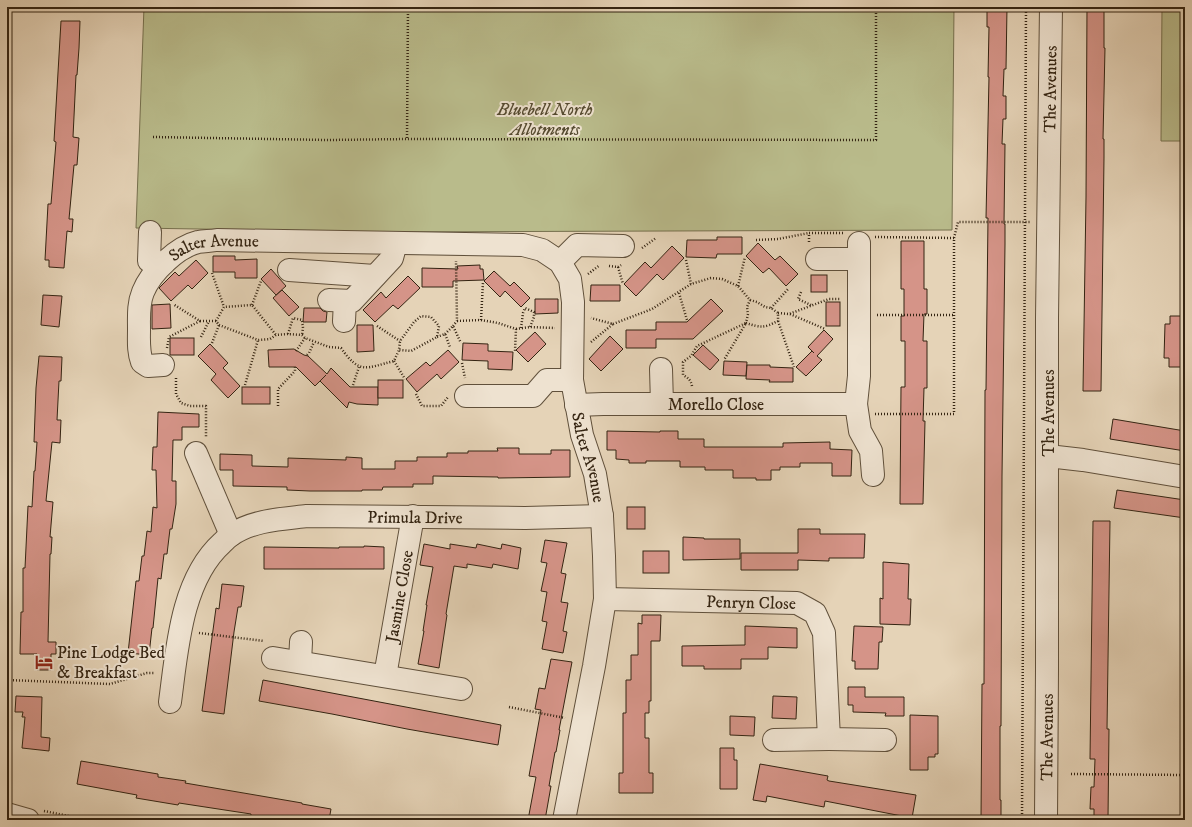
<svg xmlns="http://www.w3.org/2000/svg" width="1192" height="827" viewBox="0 0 1192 827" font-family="'IM FELL DW Pica',serif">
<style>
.green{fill:#b9bb8b;stroke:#76704e}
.building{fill:#d59488;stroke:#342412}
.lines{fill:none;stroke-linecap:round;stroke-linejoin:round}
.minor-casing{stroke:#60503b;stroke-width:24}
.path{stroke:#342412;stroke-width:2.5;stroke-dasharray:1 2;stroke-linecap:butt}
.minor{stroke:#eee2d0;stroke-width:22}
.labels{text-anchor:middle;stroke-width:4;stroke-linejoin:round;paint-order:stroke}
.street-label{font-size:17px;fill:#342412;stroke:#eee2d0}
.park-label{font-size:17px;font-style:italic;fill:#554a30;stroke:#eee2d0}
.poi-label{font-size:17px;fill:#342412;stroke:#eee2d0;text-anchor:start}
</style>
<rect width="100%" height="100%" fill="#e5d3b7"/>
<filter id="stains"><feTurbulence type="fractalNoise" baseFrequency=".005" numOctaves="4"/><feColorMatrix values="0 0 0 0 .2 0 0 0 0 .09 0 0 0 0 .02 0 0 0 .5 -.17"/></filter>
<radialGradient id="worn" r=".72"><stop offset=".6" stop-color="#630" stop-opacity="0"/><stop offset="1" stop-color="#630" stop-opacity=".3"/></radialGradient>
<g class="green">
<path d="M144,7H954L952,230L384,232L136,228Z"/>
<path d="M1162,7H1185V141H1161Z"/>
</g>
<g class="building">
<path d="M987,7H1007L1006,69H1004L1003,96H1006V119H1003L1002,144H1005L1004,224H1005V244L1002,476L1001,726H1000V800H1001V820H981L982,684H984L985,390H986L988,218H986L989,77H988L989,27H987Z"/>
<path d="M1087,7H1104V48H1105L1103,139H1104V157L1101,391H1083L1086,197Z"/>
<path d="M61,21H80L79,48L77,75H76L73,137L79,138L77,165H74L69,219H73L72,232L67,231L64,268L49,267V260H45L48,204H51L56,142L54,141Z"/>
<path d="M717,237H742V254H717L716,258L686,257L687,240H717Z"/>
<path d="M901,241H924V289H927V314H924L923,341H927V388H924L923,421H925L923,504H900L901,387H905V341H901V316H904V289H901Z"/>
<path d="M758,243L775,260L780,256L798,274L786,286L769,268L763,273L746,256Z"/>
<path d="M672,246L684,258L663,280L657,274L636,296L624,284L645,262L651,268Z"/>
<path d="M213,256H235V260L257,259V278H235V272H213Z"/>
<path d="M196,260L208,273L192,289L188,285L171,301L159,288L175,272L179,276Z"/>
<path d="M480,265V269H483L484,280L453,281V287H422V268L458,269L457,266Z"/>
<path d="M271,269L286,286L276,295L261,279Z"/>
<path d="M494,271L510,286L514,282L530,298L521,307L505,291L500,297L484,281Z"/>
<rect x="811" y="275" width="16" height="17"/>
<path d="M408,276L420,288L398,309L393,305L375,322L363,310L381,292L386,298Z"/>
<path d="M591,285H620V301H590Z"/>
<path d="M282,290L299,307L289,316L273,298Z"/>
<path d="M43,295L62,296L59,327L41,325Z"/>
<path d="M535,299H558V313L535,314Z"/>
<path d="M711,299L723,311L693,339H656V348H626V330H656V322H687Z"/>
<rect x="826" y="302" width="14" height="24"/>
<path d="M170,304L171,328L152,329V305Z"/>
<path d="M304,308H320L323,311L327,312L326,322H303Z"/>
<path d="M1170,316H1185V367H1169V358H1164L1165,324H1170Z"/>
<path d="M357,325H373L374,351L357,352Z"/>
<path d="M824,330L833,339L817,356L822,360L806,376L796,367L812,351L814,353L808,347Z"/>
<path d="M535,332L546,344L528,362L516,350Z"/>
<path d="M610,336L623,349L601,371L589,359Z"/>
<rect x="170" y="338" width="24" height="17"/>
<path d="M463,343L488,344V351L513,352L512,370L488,369V361L462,360Z"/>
<path d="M210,344L228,363L223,368L240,386L228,398L211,380L216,374L198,356Z"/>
<path d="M703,345L719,360L710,370L693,355Z"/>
<path d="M294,349L304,355L308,356L327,374L331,368L350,387H378V405L357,404L349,402L347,408L320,381L326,375L315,386L296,367H269L268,350Z"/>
<path d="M448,350L459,362L441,379L437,374L417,392L406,379L426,362L430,366Z"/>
<path d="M39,356L62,357L61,381H59L57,420H61L60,443L52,442L46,501L53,502L50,537H52L51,554H50L48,642H56V654H51V670H37V654H20L21,612H23V568H25L28,506L32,507L34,471H35L37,442H34L36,388Z"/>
<path d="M724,361L747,362L746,376L723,375Z"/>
<path d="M747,365H770V367L793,368V382H769L770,380L746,379Z"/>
<rect x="378" y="380" width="25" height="18"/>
<rect x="242" y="387" width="28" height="17"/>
<path d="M158,412L199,414V427H182V440H173L172,481H176V504L172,529H170L167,554H164L161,579L158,578L153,628H152L149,655L128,653L136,581H139L142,556H144L147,531L151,532L153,507L157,508L156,470H152L153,447H157Z"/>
<path d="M1113,419L1185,431V451L1110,439Z"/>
<path d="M607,431L660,432V431H678V439H704V447H783V443L830,442V449L852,450L851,476H832V463H800V467H780V470H771V480H756V478H733V470H705V467H680V461H646V463H629V460L616,459V450H607Z"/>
<path d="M497,448H519V454H551V450H570V477L498,478V477L433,476V484H413V487H383L382,490H362V491H310L287,490V487L233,486V470H220V454L252,455V466L288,467V458L346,460V457L362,458V469H395V461H417V457H447V453H468V451H498Z"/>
<path d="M1117,490L1185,500V518L1114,508Z"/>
<rect x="627" y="507" width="18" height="22"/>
<path d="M1093,521H1110L1107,729H1109L1108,818H1094V809H1090L1091,787H1094L1095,759H1090Z"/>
<path d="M798,529H820V534H865L864,558H829V561L798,560V570H741V553H798Z"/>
<path d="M683,537L704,538V539H740V559L683,560Z"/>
<path d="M545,540L567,543L561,573L566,574L561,602L568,603L563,631L567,632L563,653L542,649L547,622L542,621L547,592L541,591L547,563L541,562Z"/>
<path d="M424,544L450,549V544L476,548L477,544L501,549L502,544L521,548L518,569L493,564L492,568L467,564V568L454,566L446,614L447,615L439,668L418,664L424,631H423L427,605H426L433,567L420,565Z"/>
<path d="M364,546L384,547V569H264V547L339,548V547H364Z"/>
<rect x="643" y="551" width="26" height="22"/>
<path d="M883,562L909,564L908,599H911L910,625L880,624V598L883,599Z"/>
<path d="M222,584L244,586L241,607H238L234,632L224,714L202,711L216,608L219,609Z"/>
<path d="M642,615H661L660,641H651V701H649V713H645V738H649V773H653V793H619V773H623V713H626V680H631V655H638V623L642,624Z"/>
<path d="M745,626L797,628V648L768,647V659H741V669H704V666H682V646L745,645Z"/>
<path d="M854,626L883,627L882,642H879L878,669H855V661H852Z"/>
<path d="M551,659L572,662L559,730H560L556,752H555L549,786H551L545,820H528L536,777L529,776L541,710L535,709L539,688L545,689Z"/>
<path d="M263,680L501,725L498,745L407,729L332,714L259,701Z"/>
<path d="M848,687H865V697H904V716H885L886,713L853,712V705H848Z"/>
<path d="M16,696L42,697L41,737L50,738L49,751L22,748L25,717H22L23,712H15Z"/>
<path d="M773,696L797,697L796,719L772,718Z"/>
<path d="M910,715L938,716V754H935V757H928V770H910Z"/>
<path d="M730,716L755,717L754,736L730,735Z"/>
<path d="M720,748H734V760H737V789H720Z"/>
<path d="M81,761L158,774V777L186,781L185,783L302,803V804L331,809L329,820H276L251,816V814L179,803L178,805L136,798L137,795L77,784Z"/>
<path d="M760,764L828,776L827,780L829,781L916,795L912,818L825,801L824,807L767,796L766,802L753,800Z"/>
</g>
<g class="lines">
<g class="minor-casing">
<g id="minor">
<path d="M150,232L149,261L164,263"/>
<path d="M817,259H859"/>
<path d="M560,262L577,245L623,246"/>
<path d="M289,270L375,276"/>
<path d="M329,300L352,301L392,258L396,243"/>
<path d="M344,321L345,301"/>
<path id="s1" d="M163,365L148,366L142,362C138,351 139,341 139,329C139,317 138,304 143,292C151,272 177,247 198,242C204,241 211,241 217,240L523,245L542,250L560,262L570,279L573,302L572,380L582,435L595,474L602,516L604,556L605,599L594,666L564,820"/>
<path d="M661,369L662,404"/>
<path d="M466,396H533L547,380H572"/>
<path d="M856,404L860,431L871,451L873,475"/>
<path id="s2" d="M576,405L603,404H856L859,376V243"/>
<path d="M196,453L231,535"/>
<path d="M1048,456L1083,460L1185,477"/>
<path id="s3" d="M605,599L797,603L815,613L824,633L829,739L885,740"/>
<path d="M273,658L461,689"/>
<path d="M300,662L301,642"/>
<path id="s4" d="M385,676L413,516"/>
<path id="s5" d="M170,702C177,650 181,580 222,543C225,540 228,537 231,535C253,520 282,519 307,516L525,518L602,516"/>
<path d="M774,740L829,739"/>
<path d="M7,814L28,820"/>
<path id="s6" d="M1046,820L1047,670V318L1051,7"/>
</g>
</g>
<g class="path">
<path d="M153,137L328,140L407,139L876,140V7"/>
<path d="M407,138L408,7"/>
<path d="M954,238L958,222H1031"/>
<path d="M756,240L778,239L809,233"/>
<path d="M809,242V233H843"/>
<path d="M642,248L656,238"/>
<path d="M686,260L691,284"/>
<path d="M609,266L618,267L621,265"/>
<path d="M618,267L623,284"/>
<path d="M212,273L224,307"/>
<path d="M588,274L600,265"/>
<path d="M738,286L745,257"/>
<path d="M801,292L798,299L811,305"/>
<path d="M679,293L687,320"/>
<path d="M252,305L261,281"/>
<path d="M771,308L789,288"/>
<path d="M778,313L789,314L829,299H840"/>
<path d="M790,314L825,329"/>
<path d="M877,315H954"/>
<path d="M481,320L498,323L516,329L515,351"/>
<path d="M200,321H216L219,325L258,340L270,339L276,335L288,334L302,335L305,338L329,347L341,348C360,375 366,368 394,361L399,350L400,341L414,322L421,316L431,317L439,326L437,337L411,351L399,350"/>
<path d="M216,321L224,307L252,305L276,335"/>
<path d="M457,321L481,320L483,282"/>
<path d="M778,321L794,367"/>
<path d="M613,324L652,309L691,284L711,278L722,279L738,286L750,300L757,302L765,307L771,308L778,313V321C764,328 761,328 746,323L748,314L747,307L750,300"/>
<path d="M377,326L400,341"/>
<path d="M453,326L457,321L456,261"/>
<path d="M521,328L523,313L525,308L534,312V317L530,327"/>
<path d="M516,329L530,327L555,328"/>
<path d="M288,334L293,318L302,320L303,328L302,335"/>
<path d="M445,334L453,326L461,343"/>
<path d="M201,337L209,321"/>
<path d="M437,337L445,334L450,347"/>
<path d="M591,342L613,324L591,318"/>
<path d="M212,343L219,325"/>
<path d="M167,348L169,337L200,321L173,304"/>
<path d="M296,351L305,338"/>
<path d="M307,355L309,353L314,342"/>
<path d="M394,361L405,379"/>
<path d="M462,363L465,378"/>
<path d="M176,378V394L181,403L190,406H206V437"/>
<path d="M245,385L258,340"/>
<path d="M353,385L359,367"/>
<path d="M692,386C691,380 688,378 683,375V362L691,356L697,346L746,323L724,360"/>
<path d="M416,394L422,406H441L448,397"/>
<path d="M278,406V389L295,371V367"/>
<path d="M875,414H954V238L875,237"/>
<path d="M199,633L264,641"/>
<path d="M7,680L110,684L147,673H155"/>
<path d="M509,707L565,718"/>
<path d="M1071,774L1185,775"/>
<path d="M44,811L84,819L83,820"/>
<path d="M1022,820L1026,7"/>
</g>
<use href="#minor" class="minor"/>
</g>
<defs>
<g id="hotel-bare" transform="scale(1.38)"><path d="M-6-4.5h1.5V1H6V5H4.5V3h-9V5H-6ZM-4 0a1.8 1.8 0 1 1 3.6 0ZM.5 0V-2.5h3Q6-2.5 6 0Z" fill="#8f2418" stroke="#eee2d0" stroke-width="2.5" paint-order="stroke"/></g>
</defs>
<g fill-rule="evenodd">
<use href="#hotel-bare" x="44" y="662"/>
</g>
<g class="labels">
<g class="street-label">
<text dy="6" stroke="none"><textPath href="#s6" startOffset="731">The Avenues</textPath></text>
<text dy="6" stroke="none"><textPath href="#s1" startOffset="184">Salter Avenue</textPath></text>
<text dy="6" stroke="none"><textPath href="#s2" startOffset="140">Morello Close</textPath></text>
<text transform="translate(1048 413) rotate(-90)" y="6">The Avenues</text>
<text dy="6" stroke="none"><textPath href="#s1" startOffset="736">Salter Avenue</textPath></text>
<text dy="6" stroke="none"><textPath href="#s5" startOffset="370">Primula Drive</textPath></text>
<text dy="6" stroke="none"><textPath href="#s4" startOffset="81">Jasmine Close</textPath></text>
<text dy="6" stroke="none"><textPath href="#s3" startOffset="146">Penryn Close</textPath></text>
<text dy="6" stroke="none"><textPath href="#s6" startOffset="83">The Avenues</textPath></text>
</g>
<g class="park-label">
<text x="545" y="115">Bluebell North<tspan x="545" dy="20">Allotments</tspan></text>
</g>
<g class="poi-label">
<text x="57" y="658">Pine Lodge Bed<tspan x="57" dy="20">&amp; Breakfast</tspan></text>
</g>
</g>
<rect width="1192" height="827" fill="none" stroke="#e5d3b7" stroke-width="24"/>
<rect x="8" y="8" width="1176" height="811" fill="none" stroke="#342412" stroke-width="2"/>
<rect x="12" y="12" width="1168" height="803" fill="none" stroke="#342412"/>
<rect width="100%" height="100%" filter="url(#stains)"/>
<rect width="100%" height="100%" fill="url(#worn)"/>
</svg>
